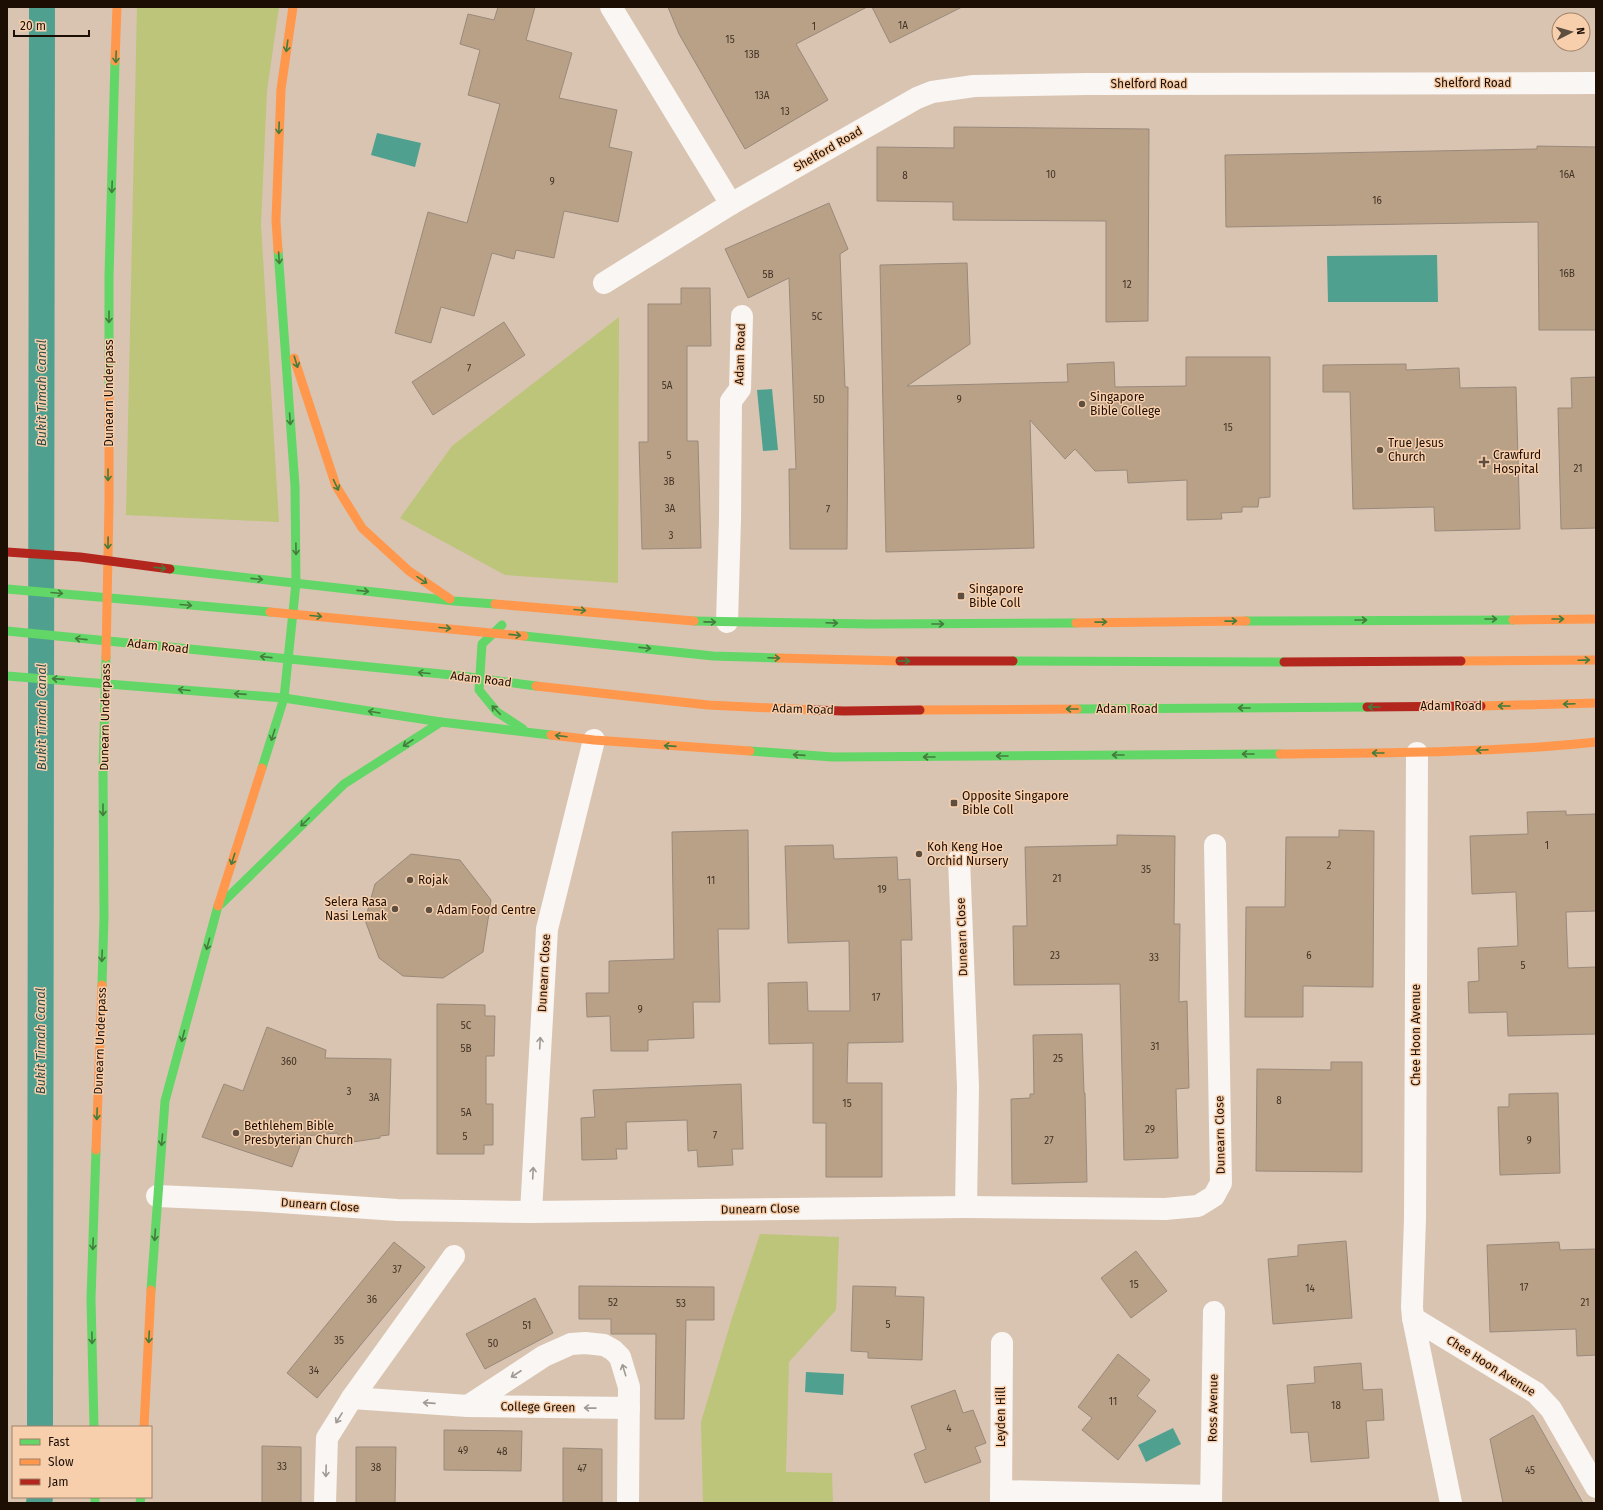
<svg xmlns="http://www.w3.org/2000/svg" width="1603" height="1510" viewBox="0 0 1603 1510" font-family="'Fira Sans',sans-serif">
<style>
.green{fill:#bcc579}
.water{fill:#50a090}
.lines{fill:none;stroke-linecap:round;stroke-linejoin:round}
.canal{stroke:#50a090;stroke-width:26}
.building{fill:#b9a188;stroke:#99897b}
.street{stroke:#f9f6f3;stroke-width:22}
.fast{stroke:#63d668;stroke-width:9}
.slow{stroke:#ff974d;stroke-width:9}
.jam{stroke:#b3261e;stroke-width:9}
.oneway{stroke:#437c3b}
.oneway2{stroke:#a19993}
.poi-dot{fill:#5e4e40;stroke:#f7cfad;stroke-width:1.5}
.labels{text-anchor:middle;stroke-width:3;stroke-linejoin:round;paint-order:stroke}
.number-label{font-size:10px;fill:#433324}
.street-label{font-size:12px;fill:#1c0e03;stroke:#f7cfad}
.poi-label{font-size:12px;fill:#1c0e03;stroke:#f7cfad;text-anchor:start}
.water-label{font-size:13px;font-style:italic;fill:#2c4c47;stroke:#f7cfad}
</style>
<rect width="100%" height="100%" fill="#d9c4b1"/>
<g class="green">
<path d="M137,7H279L267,91L261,224L279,522L126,515Z"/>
<path d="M619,317L618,583L505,575L400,518L452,446Z"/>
<path d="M760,1234L839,1237L836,1310L789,1362L786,1472L832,1473L833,1503H703L701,1422L732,1318Z"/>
</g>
<g class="water">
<path d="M377,133L421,143L415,167L371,155Z"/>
<path d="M1437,255L1438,302H1328L1327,256Z"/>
<path d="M772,389L778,450L763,451L757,390Z"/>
<path d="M806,1372L844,1374L843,1395L805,1392Z"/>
<path d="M1173,1428L1181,1444L1146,1462L1138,1445Z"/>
</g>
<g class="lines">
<g class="canal">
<path d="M40,1427L42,7"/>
<path d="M39,1503L40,1497"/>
</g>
</g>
<g class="building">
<path d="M498,7H535L526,40L572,53L559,98L617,110L609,147L632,152L618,222L564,211L554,258L516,250L514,259L492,253L474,316L441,307L431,343L395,333L428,212L467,223L500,104L468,95L480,50L460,44L468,14L494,20Z"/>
<path d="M668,7H867L796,44L828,100L745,149L679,34Z"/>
<path d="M872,7H962L890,43Z"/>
<path d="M954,127L1149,129L1148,321L1106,322V221L953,220V202L877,201V147L954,148Z"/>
<path d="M1537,146L1596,147V330H1539L1538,222L1226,227L1225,155L1537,149Z"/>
<path d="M829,203L848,249L840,254L845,387H848L847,549H790L789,469H796L789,278L748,298L725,249Z"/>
<path d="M967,263L970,344L907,386L1068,382L1067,364L1114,362L1115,387L1186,386V357H1270V497L1259,498L1258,507H1242V512L1221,513L1222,519L1187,520V480L1128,483L1127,470L1095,471L1075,449L1065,459L1030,420L1034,548L886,552L880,265Z"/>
<path d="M681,288H710L711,346H687V441H698L701,548L642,549L639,442H648V304H681Z"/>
<path d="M504,322L525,355L433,415L412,382Z"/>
<path d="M1406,364V370L1459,368L1460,388L1516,387L1520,529L1435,531L1434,507L1353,509L1350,392H1323V365Z"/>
<path d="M1596,377V528L1561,529L1558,408H1572L1571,378Z"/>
<path d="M1566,811V815L1596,814V911L1566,912L1568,968L1596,967V1034L1508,1036L1507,1012L1469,1013L1468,982L1479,981L1478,948L1518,946L1516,892L1472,894L1470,836L1528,834L1527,812Z"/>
<path d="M748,830L749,929H718L720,1002H693L694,1038L648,1040V1051H611L610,1016L587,1017L586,993H609V961L674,959L672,832Z"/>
<path d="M1339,830L1374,831L1373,987L1303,986V1017H1245L1246,907H1285L1286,837H1339Z"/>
<path d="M1117,835L1175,836L1174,924H1180L1179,1002L1187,1001L1189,1088L1176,1089L1178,1158L1124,1160L1120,984L1014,985L1013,926H1027L1025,847L1117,845Z"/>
<path d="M833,845L834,859L897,857L898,880L910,879L912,940H901L903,1042L848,1043L847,1083H882V1177H826V1123H813V1043L769,1044L768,983L807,982L808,1011H850L849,941L788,943L785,846Z"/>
<path d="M411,854L460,860L491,900L483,952L443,978L403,976L379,958L365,920L375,884Z"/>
<path d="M437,1004L485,1005V1016H495L494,1056H486V1104H493V1145H484V1154H437Z"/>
<path d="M267,1027L326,1050L325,1058L391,1059L389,1135L380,1136V1138L339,1144L338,1133L304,1136L292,1167L202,1137L224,1084L243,1091Z"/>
<path d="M1082,1034L1084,1093H1085L1087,1182L1012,1184L1011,1099L1030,1098V1094H1034L1033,1035Z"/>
<path d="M1331,1062H1362V1172L1256,1171L1257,1069L1331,1070Z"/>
<path d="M741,1084L743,1149H732L733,1165L698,1167L697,1150L688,1151L687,1120L626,1122L627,1149H616L617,1159L582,1160L581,1118L595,1117L593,1090Z"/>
<path d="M1558,1093L1560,1173L1500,1175L1498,1107H1509V1094Z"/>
<path d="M1346,1241L1352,1318L1273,1324L1268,1259L1298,1256V1245Z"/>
<path d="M394,1242L425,1267L317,1398L287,1373Z"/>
<path d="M1559,1242L1560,1250L1596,1249V1355L1577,1356L1576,1329L1490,1332L1487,1245Z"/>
<path d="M1136,1251L1167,1291L1131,1318L1101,1278Z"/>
<path d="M579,1286L714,1287V1320H686L684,1419H655L656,1334H611V1319H579Z"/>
<path d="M853,1286L896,1287L895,1296L924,1297L922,1360L868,1358V1352L851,1351Z"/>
<path d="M535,1298L553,1333L485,1369L466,1334Z"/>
<path d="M1118,1354L1150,1380L1137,1396L1156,1411L1118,1460L1082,1430L1092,1418L1078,1407Z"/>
<path d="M1361,1363L1363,1390L1382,1389L1384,1420L1366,1421L1369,1458L1311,1462L1308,1432L1291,1433L1287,1385L1315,1383L1314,1367Z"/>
<path d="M955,1390L963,1413L973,1410L986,1443L975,1447L981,1462L925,1483L914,1454L926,1449L911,1406Z"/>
<path d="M1533,1415L1583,1503H1503L1490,1439Z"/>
<path d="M444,1430L522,1431L521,1471L444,1470Z"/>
<path d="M262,1446L301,1447V1503H262Z"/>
<path d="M356,1447H396L395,1503H356Z"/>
<path d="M563,1448L602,1449V1503H563Z"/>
</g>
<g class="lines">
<g class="street">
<path d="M611,7L731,204"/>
<path d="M604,283L731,204L917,98L932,92L974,86L1087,84L1596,83"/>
<path d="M727,622L730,520L731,401L740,389L742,316"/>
<path d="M1417,753L1415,1219L1412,1307L1413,1318L1451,1503"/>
<path d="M959,859L968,1087L966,1207"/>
<path d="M157,1196L249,1200L397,1210L531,1212L966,1207L1165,1209L1198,1206L1214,1196L1221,1183L1215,845"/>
<path d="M531,1212L547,929L594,740"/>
<path d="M1413,1318L1536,1393L1551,1409L1596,1487"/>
<path d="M352,1398L468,1406L629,1408"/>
<path d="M468,1406L544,1356L571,1344L585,1343L604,1345L613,1350L620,1357L629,1387L628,1503"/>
<path d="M1001,1491L1211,1496"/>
<path d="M325,1503L327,1438L352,1398L454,1256"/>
<path d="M1001,1503L1002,1343"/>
<path d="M1211,1503L1214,1312"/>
</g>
<g class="fast">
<path d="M109,394V276L115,61"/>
<path d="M170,569L454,601L495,604"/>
<path d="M7,589L270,612"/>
<path d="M694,621L871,624L1076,623"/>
<path d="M1246,621L1513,620"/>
<path d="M502,625L482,644L479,690L497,712L523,729"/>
<path d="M7,631L462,676L536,686"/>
<path d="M524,636L713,656L778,658"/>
<path d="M1013,661L1284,662"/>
<path d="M7,676L284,698L441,722L551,735"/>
<path d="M1077,709L1367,707"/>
<path d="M750,751L833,757L1280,754"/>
<path d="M262,768L284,698L296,583L295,486L278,250"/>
<path d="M221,904L344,784L441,722"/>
<path d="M102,985L104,917L103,771L106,657"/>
<path d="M151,1290L165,1101L218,906"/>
<path d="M94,1427L91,1299L96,1150"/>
<path d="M95,1497V1503"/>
<path d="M140,1503L141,1497"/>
</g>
<g class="slow">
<path d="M115,61L117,7"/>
<path d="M278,250L276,220L281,89L293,7"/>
<path d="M294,358L336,486L362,528L409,571L450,599"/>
<path d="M495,604L694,621"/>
<path d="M270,612L524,636"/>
<path d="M1513,620L1596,619"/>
<path d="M1076,623L1246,621"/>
<path d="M106,657L109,504V394"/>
<path d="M778,658L900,661"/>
<path d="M1461,661L1596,660"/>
<path d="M536,686L708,705L813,710"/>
<path d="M1481,706L1596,703"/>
<path d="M920,710L1077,709"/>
<path d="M551,735L594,740L750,751"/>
<path d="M1280,754C1385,753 1491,753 1596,742"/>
<path d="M218,906L262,768"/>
<path d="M96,1150L102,985"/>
<path d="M144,1427L151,1290"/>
</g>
<g class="jam">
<path d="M7,552L80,557L170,569"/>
<path d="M900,661H1013"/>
<path d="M1284,662L1461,661"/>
<path d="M1367,707L1481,706"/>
<path d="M813,710L844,711L920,710"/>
</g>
</g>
<defs><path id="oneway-shaft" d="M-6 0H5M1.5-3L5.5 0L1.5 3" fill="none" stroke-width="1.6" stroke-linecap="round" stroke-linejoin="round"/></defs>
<g class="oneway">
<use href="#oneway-shaft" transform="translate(287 46) rotate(98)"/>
<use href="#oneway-shaft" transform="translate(116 57) rotate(92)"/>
<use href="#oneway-shaft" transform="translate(279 128) rotate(92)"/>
<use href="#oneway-shaft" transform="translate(112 187) rotate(92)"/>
<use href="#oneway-shaft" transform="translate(279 258) rotate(86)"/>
<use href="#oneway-shaft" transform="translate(109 317) rotate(90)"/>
<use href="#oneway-shaft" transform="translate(296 362) rotate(73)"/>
<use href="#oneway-shaft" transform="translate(290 419) rotate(86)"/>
<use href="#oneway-shaft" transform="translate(108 475) rotate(90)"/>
<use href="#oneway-shaft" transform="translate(336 485) rotate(65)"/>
<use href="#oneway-shaft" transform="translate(108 543) rotate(91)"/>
<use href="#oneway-shaft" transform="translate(296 549) rotate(89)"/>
<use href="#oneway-shaft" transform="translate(160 568) rotate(7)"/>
<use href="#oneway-shaft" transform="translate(257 579) rotate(6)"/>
<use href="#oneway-shaft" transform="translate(422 580) rotate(34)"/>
<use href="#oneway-shaft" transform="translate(363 591) rotate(6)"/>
<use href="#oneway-shaft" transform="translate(57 593) rotate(5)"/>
<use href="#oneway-shaft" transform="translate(186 605) rotate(5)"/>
<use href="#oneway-shaft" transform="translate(580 610) rotate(5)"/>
<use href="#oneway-shaft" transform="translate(316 616) rotate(5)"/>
<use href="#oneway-shaft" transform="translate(1491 619)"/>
<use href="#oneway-shaft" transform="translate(1558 619)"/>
<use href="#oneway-shaft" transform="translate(1361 620)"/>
<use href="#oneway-shaft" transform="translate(1231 621) rotate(-1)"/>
<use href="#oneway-shaft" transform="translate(710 622) rotate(1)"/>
<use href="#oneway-shaft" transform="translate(1101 622) rotate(-1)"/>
<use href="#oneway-shaft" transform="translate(832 623) rotate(2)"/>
<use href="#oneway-shaft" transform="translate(938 624)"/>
<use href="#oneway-shaft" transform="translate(445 628) rotate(5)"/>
<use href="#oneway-shaft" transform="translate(515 635) rotate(6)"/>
<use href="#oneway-shaft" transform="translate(81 639) rotate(-174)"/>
<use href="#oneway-shaft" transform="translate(645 648) rotate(6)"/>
<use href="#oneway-shaft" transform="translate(266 657) rotate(-174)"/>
<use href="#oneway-shaft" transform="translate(774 658) rotate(2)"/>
<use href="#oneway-shaft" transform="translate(1584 660) rotate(-2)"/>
<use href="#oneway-shaft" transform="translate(904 661)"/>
<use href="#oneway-shaft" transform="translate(424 673) rotate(-175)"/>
<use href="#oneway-shaft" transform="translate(58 679) rotate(-176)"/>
<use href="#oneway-shaft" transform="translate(184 690) rotate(-175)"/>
<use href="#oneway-shaft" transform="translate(240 694) rotate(-176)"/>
<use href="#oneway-shaft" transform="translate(1569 704) rotate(178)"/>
<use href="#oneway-shaft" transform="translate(1504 706) rotate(180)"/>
<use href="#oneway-shaft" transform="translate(1374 707) rotate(180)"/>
<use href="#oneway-shaft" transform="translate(1244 708) rotate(180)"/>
<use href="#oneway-shaft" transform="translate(1072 709) rotate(180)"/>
<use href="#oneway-shaft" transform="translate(496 710) rotate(-134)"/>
<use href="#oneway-shaft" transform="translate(374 712) rotate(-171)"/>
<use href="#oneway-shaft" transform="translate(273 735) rotate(108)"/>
<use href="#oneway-shaft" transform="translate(561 736) rotate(-173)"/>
<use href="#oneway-shaft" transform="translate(408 743) rotate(147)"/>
<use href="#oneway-shaft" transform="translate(670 746) rotate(-176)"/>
<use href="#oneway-shaft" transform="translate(1482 750) rotate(177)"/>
<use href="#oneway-shaft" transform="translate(1378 753) rotate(180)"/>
<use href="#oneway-shaft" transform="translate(1248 754) rotate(180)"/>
<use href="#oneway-shaft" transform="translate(799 755) rotate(-176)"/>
<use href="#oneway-shaft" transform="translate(1118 755) rotate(180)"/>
<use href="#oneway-shaft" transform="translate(1002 756) rotate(180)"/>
<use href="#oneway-shaft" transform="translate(929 757) rotate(180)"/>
<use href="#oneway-shaft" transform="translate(103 810) rotate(90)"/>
<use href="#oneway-shaft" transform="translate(305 822) rotate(136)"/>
<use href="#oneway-shaft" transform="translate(233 859) rotate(108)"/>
<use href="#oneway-shaft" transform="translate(208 944) rotate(106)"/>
<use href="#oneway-shaft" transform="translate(102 956) rotate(92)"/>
<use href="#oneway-shaft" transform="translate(183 1036) rotate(105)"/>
<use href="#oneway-shaft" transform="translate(97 1114) rotate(92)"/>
<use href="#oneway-shaft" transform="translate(162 1140) rotate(95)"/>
<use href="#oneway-shaft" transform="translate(155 1235) rotate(94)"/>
<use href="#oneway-shaft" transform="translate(93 1244) rotate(92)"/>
<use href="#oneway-shaft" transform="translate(149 1337) rotate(93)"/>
<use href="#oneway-shaft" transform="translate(92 1338) rotate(89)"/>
</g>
<g class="oneway2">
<use href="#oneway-shaft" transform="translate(540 1043) rotate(-87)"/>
<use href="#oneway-shaft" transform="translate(533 1173) rotate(-87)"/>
<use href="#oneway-shaft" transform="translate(624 1370) rotate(-107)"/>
<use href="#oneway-shaft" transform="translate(516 1374) rotate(147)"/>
<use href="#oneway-shaft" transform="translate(429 1403) rotate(-176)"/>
<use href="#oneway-shaft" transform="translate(590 1408) rotate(-179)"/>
<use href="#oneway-shaft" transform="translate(339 1418) rotate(122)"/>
<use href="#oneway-shaft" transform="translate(326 1471) rotate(92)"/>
</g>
<g class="poi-dot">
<circle cx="1082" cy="404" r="4"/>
<circle cx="1380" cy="450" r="4"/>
<path d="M1482 456h4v4h4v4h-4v4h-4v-4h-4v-4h4z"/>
<rect x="957" y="592" width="8" height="8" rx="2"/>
<rect x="950" y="799" width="8" height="8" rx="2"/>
<circle cx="919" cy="854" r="4"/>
<circle cx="410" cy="880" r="4"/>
<circle cx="395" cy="909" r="4"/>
<circle cx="429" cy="910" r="4"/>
<circle cx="236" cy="1133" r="4"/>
</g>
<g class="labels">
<g class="number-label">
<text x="903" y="29">1A</text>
<text x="814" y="30">1</text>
<text x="730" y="43">15</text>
<text x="752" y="58">13B</text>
<text x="762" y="99">13A</text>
<text x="785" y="115">13</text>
<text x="1051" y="178">10</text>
<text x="1567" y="178">16A</text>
<text x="905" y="179">8</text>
<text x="552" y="185">9</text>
<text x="1377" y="204">16</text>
<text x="1567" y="277">16B</text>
<text x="768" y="278">5B</text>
<text x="1127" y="288">12</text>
<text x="817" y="320">5C</text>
<text x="469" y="372">7</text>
<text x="667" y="389">5A</text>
<text x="819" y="403">5D</text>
<text x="959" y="403">9</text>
<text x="1228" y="431">15</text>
<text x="669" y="459">5</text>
<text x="1578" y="472">21</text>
<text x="669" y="485">3B</text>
<text x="670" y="512">3A</text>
<text x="828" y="513">7</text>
<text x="671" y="539">3</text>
<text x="1547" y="849">1</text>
<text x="1329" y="869">2</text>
<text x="1146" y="873">35</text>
<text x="1057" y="882">21</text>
<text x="711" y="884">11</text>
<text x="882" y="893">19</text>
<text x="1055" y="959">23</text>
<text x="1309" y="959">6</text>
<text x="1154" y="961">33</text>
<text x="1523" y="969">5</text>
<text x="876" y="1001">17</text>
<text x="640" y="1013">9</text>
<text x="466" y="1029">5C</text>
<text x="1155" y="1050">31</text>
<text x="466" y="1052">5B</text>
<text x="1058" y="1062">25</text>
<text x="289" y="1065">360</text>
<text x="349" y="1095">3</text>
<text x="374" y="1101">3A</text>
<text x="1279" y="1104">8</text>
<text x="847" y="1107">15</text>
<text x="466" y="1116">5A</text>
<text x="1150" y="1133">29</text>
<text x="715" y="1139">7</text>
<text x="465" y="1140">5</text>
<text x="1049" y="1144">27</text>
<text x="1529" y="1144">9</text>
<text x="397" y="1273">37</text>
<text x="1134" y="1288">15</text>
<text x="1524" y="1291">17</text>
<text x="1310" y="1292">14</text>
<text x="372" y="1303">36</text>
<text x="613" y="1306">52</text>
<text x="1585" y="1306">21</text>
<text x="681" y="1307">53</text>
<text x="888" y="1328">5</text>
<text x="527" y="1329">51</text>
<text x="339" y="1344">35</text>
<text x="493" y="1347">50</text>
<text x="314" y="1374">34</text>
<text x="1113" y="1405">11</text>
<text x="1336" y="1409">18</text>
<text x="949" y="1432">4</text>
<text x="463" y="1454">49</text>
<text x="502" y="1455">48</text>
<text x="282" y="1470">33</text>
<text x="376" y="1471">38</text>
<text x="582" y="1472">47</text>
<text x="1530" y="1474">45</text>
</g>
<g class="street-label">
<text x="1473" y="87">Shelford Road</text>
<text x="1149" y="88">Shelford Road</text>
<text transform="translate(828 149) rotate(-30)" y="4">Shelford Road</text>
<text transform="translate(740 354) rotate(-88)" y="4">Adam Road</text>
<text transform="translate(109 393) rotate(-90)" y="4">Dunearn Underpass</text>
<text transform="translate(158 646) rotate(6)" y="4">Adam Road</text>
<text transform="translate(481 679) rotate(7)" y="4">Adam Road</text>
<text x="1451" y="710">Adam Road</text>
<text transform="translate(803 709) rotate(2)" y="4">Adam Road</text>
<text x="1127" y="713">Adam Road</text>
<text transform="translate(105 717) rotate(-89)" y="4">Dunearn Underpass</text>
<text transform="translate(962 937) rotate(-92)" y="4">Dunearn Close</text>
<text transform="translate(544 973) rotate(-87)" y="4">Dunearn Close</text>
<text transform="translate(1416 1035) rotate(-90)" y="4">Chee Hoon Avenue</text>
<text transform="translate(100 1041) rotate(-88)" y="4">Dunearn Underpass</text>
<text transform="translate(1220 1135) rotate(-91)" y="4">Dunearn Close</text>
<text transform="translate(320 1205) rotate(4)" y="4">Dunearn Close</text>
<text transform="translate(760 1209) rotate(-1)" y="4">Dunearn Close</text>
<text transform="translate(1491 1366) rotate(32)" y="4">Chee Hoon Avenue</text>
<text transform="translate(538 1407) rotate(1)" y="4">College Green</text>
<text transform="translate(1213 1408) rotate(-89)" y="4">Ross Avenue</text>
<text transform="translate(1001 1417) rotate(-90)" y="4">Leyden Hill</text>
</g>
<g class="poi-label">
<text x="1090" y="401">Singapore<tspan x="1090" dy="14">Bible College</tspan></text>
<text x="1388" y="447">True Jesus<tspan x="1388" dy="14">Church</tspan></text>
<text x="1493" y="459">Crawfurd<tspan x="1493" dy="14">Hospital</tspan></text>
<text x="969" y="593">Singapore<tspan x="969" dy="14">Bible Coll</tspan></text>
<text x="962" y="800">Opposite Singapore<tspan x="962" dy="14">Bible Coll</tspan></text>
<text x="927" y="851">Koh Keng Hoe<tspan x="927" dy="14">Orchid Nursery</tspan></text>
<text x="418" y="884">Rojak</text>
<text x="387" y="906" text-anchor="end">Selera Rasa<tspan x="387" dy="14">Nasi Lemak</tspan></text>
<text x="437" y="914">Adam Food Centre</text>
<text x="244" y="1130">Bethlehem Bible<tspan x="244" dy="14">Presbyterian Church</tspan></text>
</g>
<g class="water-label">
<text transform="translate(41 393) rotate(-90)" y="5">Bukit Timah Canal</text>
<text transform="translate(41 717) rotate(-90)" y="5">Bukit Timah Canal</text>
<text transform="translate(40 1041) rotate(-90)" y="5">Bukit Timah Canal</text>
</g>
</g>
<rect width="1603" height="1510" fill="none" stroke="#1c0e03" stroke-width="16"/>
<rect x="12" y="1426" width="140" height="72" fill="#f7cfad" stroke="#9f8269"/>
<rect x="20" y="1439" width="20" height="6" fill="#63d668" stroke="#9f8269"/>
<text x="48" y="1446" font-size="12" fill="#1c0e03">Fast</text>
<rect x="20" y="1459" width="20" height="6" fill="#ff974d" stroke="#9f8269"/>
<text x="48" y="1466" font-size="12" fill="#1c0e03">Slow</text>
<rect x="20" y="1479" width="20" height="6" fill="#b3261e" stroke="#9f8269"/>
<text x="48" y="1486" font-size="12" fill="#1c0e03">Jam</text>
<g transform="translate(1571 32) rotate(84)"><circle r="19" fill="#f7cfad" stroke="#9f8269"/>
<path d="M0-3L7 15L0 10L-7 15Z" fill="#5e4e40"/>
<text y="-6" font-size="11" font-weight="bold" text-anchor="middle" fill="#1c0e03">N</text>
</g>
<path d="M14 30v6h75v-6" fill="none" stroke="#1c0e03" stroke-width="2"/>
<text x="20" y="30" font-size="12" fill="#1c0e03" stroke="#f7cfad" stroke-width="3" paint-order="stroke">20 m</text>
</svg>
